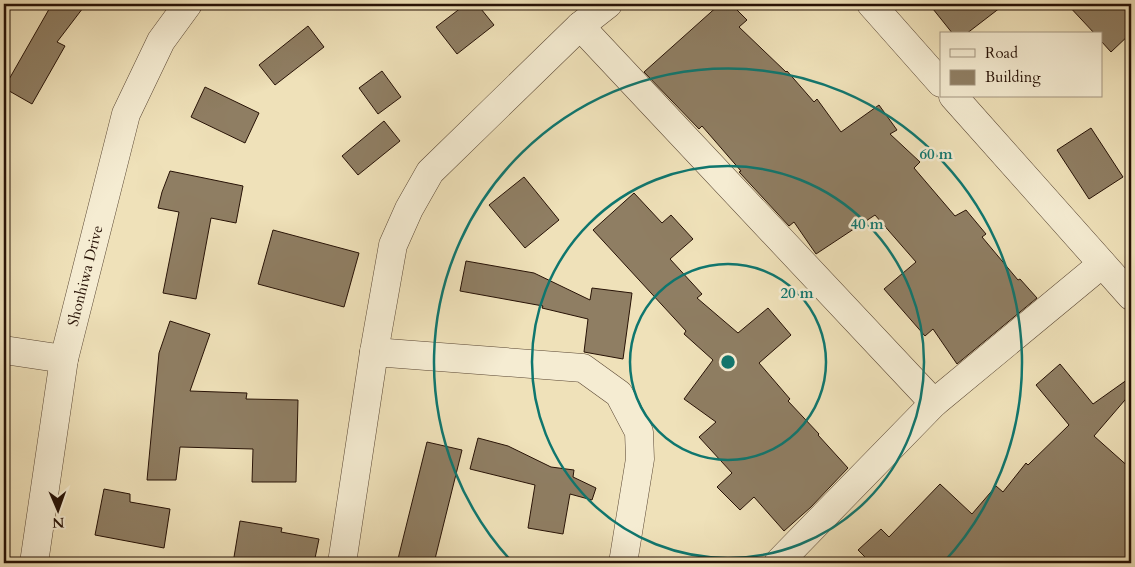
<svg xmlns="http://www.w3.org/2000/svg" width="1135" height="567" viewBox="0 0 1135 567" font-family="Cardo,serif">
<style>
.building{fill:#8f7e63;stroke:#271206}
.lines{fill:none;stroke-linecap:round;stroke-linejoin:round}
.minor-casing{stroke:#594633;stroke-width:29}
.tertiary-casing{stroke:#594633;stroke-width:29}
.minor{stroke:#f5ecd2;stroke-width:28}
.tertiary{stroke:#f5ecd2;stroke-width:28}
.ring{fill:none;stroke:#0f766e;stroke-width:2.5}
.labels{text-anchor:middle;stroke-width:5;stroke-linejoin:round;paint-order:stroke}
.street-label{font-size:15px;fill:#271206;stroke:#f5ecd2}
.centre{fill:#0f766e;stroke:#f5ecd2;stroke-width:2.5}
.ring-label{font-size:15px;text-anchor:middle;font-weight:bold;fill:#0f766e;stroke:#f5ecd2;stroke-width:5;stroke-linejoin:round;paint-order:stroke}
</style>
<rect width="100%" height="100%" fill="#efe1b9"/>
<filter id="stains"><feTurbulence type="fractalNoise" baseFrequency=".004" numOctaves="4"/><feColorMatrix values="0 0 0 0 .2 0 0 0 0 .09 0 0 0 0 .02 0 0 0 .5 -.17"/></filter>
<radialGradient id="worn" r=".72"><stop offset=".6" stop-color="#630" stop-opacity="0"/><stop offset="1" stop-color="#630" stop-opacity=".3"/></radialGradient>
<g class="building">
<path d="M52,4H86L57,42L65,46L32,104L4,88Z"/>
<path d="M466,4H477L494,25L457,54L436,27Z"/>
<path d="M720,4H731L747,20L739,27L786,72L787,71L814,102L817,99L841,132L879,105L897,130L890,134L920,162L914,168L955,216L966,210L986,234L982,237L1018,280L1020,279L1037,298L957,364L933,329L925,336L884,289L916,262L875,215L816,254L794,222L789,226L740,173L739,172L741,171L702,126L699,129L644,72Z"/>
<path d="M929,4H1005L966,34H953Z"/>
<path d="M1067,4H1131V33L1111,52L1101,41V34H1095Z"/>
<path d="M308,26L324,47L275,85L259,65Z"/>
<path d="M382,71L401,97L378,114L359,88Z"/>
<path d="M205,87L259,113L245,143L191,117Z"/>
<path d="M384,121L400,141L358,175L342,156Z"/>
<path d="M1091,128L1123,177L1089,199L1057,150Z"/>
<path d="M170,171L243,186L236,223L211,218L196,299L163,293L179,212L158,208L162,192Z"/>
<path d="M524,177L559,220L525,248L489,205Z"/>
<path d="M634,193L662,223L671,215L693,239L670,259L702,294L697,298L738,333L768,308L791,335L759,363L790,399L788,401L819,434L818,435L848,468L811,507L784,531L754,497L740,510L717,487L732,473L699,437L716,422L684,399L713,360L684,334L686,331L593,230Z"/>
<path d="M273,230L359,253L344,307L258,284Z"/>
<path d="M466,261L534,273L590,300L592,288L632,293L623,359L584,352L588,319L542,308L543,306L460,291Z"/>
<path d="M170,321L210,334L190,391L247,393L246,399L298,400L296,482H252L253,449L180,447L176,480H147L159,353Z"/>
<path d="M1060,364L1093,404L1131,377V393L1094,436L1131,469V563H865L868,560L858,550L881,529L889,537L940,484L972,514L996,486L1003,492L1026,463L1028,465L1069,425L1036,385Z"/>
<path d="M478,438L508,446L551,467L574,470L573,477L596,488L592,500L570,494L563,534L528,528L535,485L470,469Z"/>
<path d="M427,442L462,450L434,563H397Z"/>
<path d="M104,489L130,494V502L170,509L164,548L95,535Z"/>
<path d="M240,521L282,528L281,532L319,539L314,563H233Z"/>
</g>
<g class="lines">
<g class="minor-casing">
<g id="minor">
<path d="M871,4L941,83"/>
<path d="M580,26L934,403"/>
<path d="M953,96L1131,296"/>
<path d="M4,350L64,359"/>
<path d="M374,352L583,368L619,394L639,432L640,459L623,563"/>
<path d="M342,563L374,352L393,245L409,209L430,172L580,26L608,4"/>
<path d="M778,563L934,403L1102,264"/>
</g>
</g>
<g class="tertiary-casing">
<g id="tertiary">
<path id="s1" d="M34,563L64,359L126,114L161,41L188,4"/>
</g>
</g>
<use href="#minor" class="minor"/>
<use href="#tertiary" class="tertiary"/>
</g>
<g class="ring">
<circle cx="728" cy="362" r="98"/>
<circle cx="728" cy="362" r="196"/>
<path d="M513 563A294 294 0 1 1 943 563"/>
</g>
<g class="labels">
<g class="street-label">
<text dy="5" stroke="none"><textPath href="#s1" startOffset="292">Shonhiwa Drive</textPath></text>
</g>
</g>
<circle cx="728" cy="362" r="8" class="centre"/>
<g class="ring-label">
<text x="936" y="159">60 m</text>
<text x="867" y="229">40 m</text>
<text x="797" y="298">20 m</text>
</g>
<rect width="1135" height="567" fill="none" stroke="#efe1b9" stroke-width="20"/>
<rect x="5" y="5" width="1125" height="557" fill="none" stroke="#271206" stroke-width="2.5"/>
<rect x="10" y="10" width="1115" height="547" fill="none" stroke="#271206"/>
<rect x="940" y="32" width="162" height="65" fill="#f5ecd2" stroke="#a39580"/>
<rect x="950" y="49" width="25" height="8" fill="#f5ecd2" stroke="#a39580"/>
<text x="985" y="58" font-size="15" fill="#271206">Road</text>
<rect x="950" y="70" width="25" height="15" fill="#8f7e63" stroke="#a39580"/>
<text x="985" y="82" font-size="15" fill="#271206">Building</text>
<g transform="translate(58 510) rotate(178)" stroke="#f5ecd2" stroke-width="4" paint-order="stroke">
<path d="M0-4L9 19L0 12L-9 19Z" fill="#271206"/>
<text y="-8" font-size="14" font-weight="bold" text-anchor="middle" fill="#271206">N</text>
</g>
<rect width="100%" height="100%" filter="url(#stains)"/>
<rect width="100%" height="100%" fill="url(#worn)"/>
</svg>
